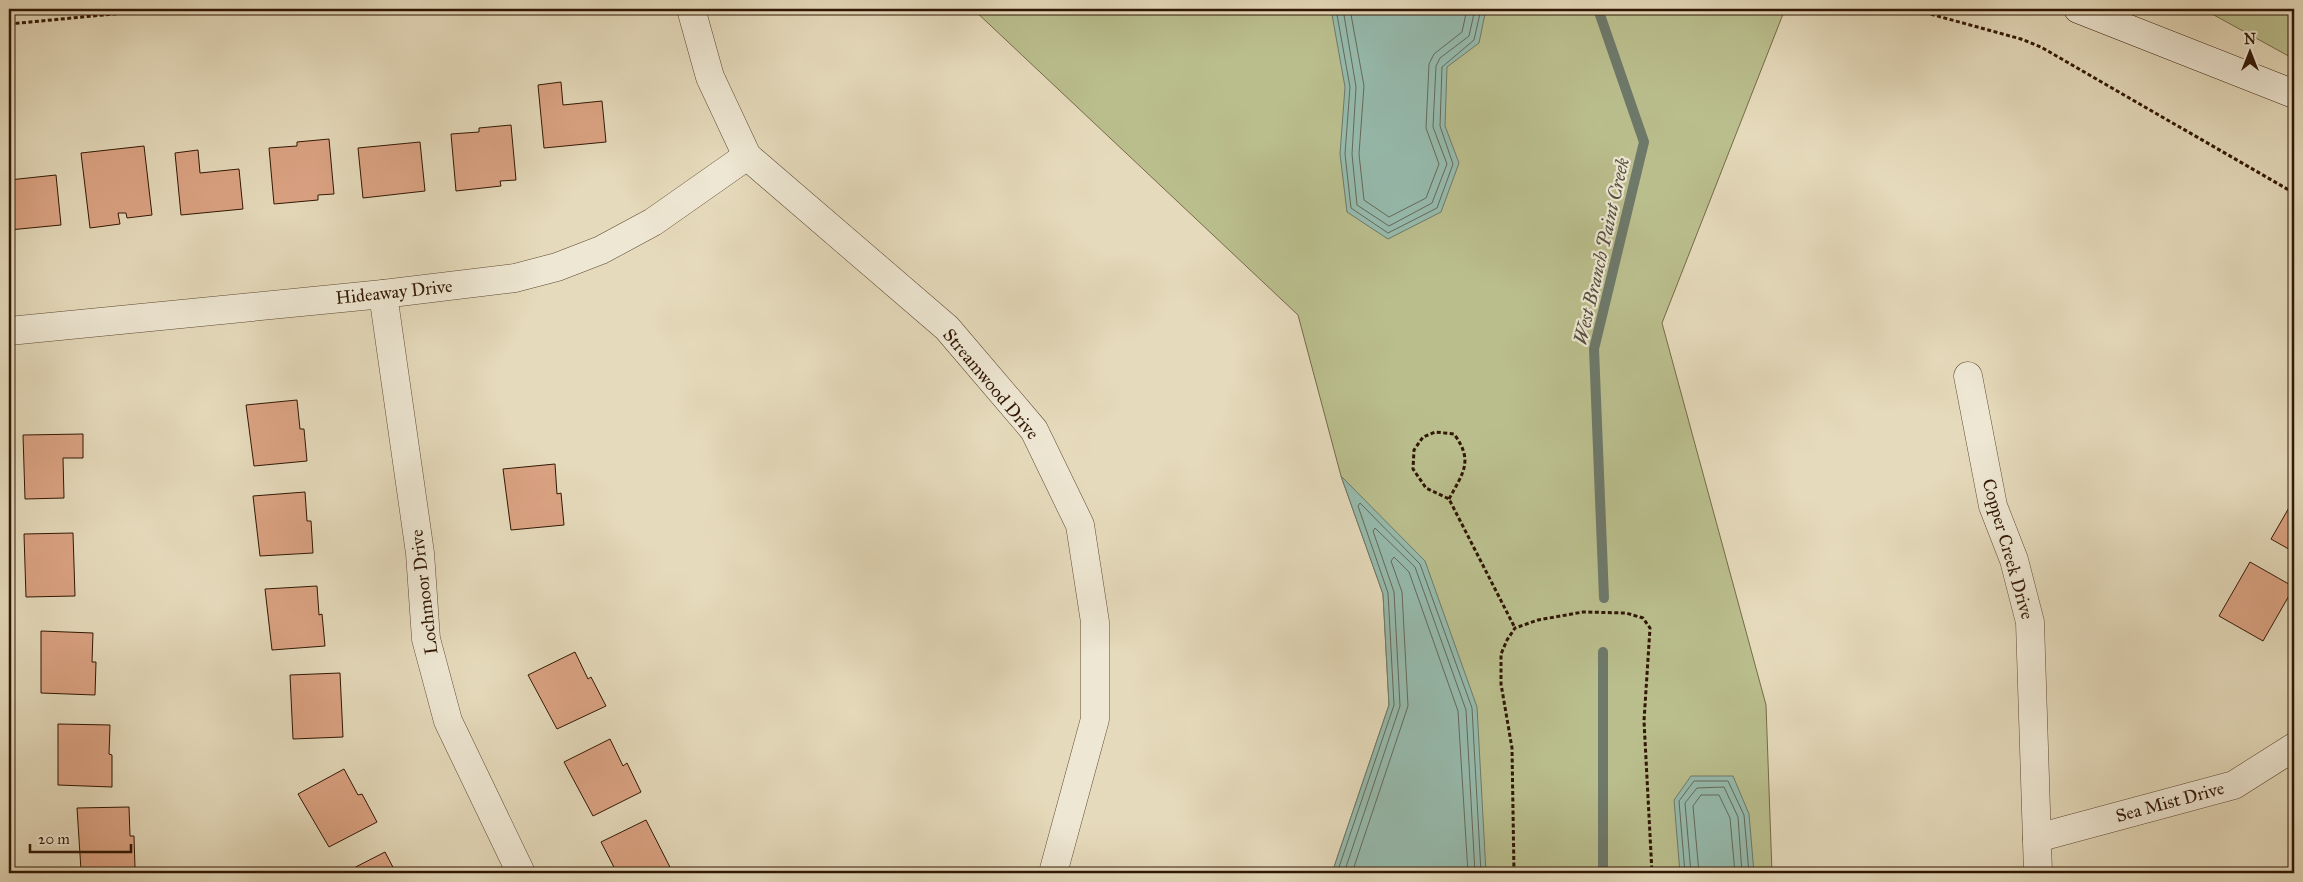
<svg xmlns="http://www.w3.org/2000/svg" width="2303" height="882" viewBox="0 0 2303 882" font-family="'IM FELL Great Primer',serif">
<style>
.green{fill:#babe8d;stroke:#766a48}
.water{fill:#96bbae;stroke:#6e796a}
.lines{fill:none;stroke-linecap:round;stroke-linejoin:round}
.shore{stroke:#646959;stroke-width:1}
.stream{stroke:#6e796a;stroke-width:10}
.building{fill:#dba383;stroke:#311704}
.street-casing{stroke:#5e4832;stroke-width:29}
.secondary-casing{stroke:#311704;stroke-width:29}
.path{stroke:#311704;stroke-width:3;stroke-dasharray:4 2.5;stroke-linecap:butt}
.street{stroke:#eee7d3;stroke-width:28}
.secondary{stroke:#eee7d3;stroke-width:28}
.labels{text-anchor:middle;stroke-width:4.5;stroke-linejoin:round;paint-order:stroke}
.street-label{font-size:18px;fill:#311704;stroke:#eee7d3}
.water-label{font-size:19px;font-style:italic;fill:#545040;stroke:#eee7d3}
</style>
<rect width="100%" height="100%" fill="#e5dabb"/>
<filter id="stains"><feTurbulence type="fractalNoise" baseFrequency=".004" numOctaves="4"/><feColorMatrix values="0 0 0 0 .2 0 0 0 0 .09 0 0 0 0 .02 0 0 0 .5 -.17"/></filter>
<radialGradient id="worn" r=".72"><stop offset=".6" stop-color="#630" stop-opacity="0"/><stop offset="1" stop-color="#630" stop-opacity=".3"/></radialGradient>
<g class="green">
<path d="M973,9H1785L1662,323L1766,705L1772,873H1332L1389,705L1383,594L1341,476L1298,315Z"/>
<path d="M2203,9H2294V59Z"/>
</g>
<g class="water">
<path d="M1331,9H1486L1479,43L1447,67L1445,126L1459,163L1441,212L1388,239L1347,212L1340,154L1345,87Z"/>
<path d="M1341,476L1425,561L1477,707L1486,873H1332L1389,705L1383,594Z"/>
<path d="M1691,776H1733L1749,814L1754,873H1680L1674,800Z"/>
</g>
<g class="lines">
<g class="shore">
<path d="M1336,9L1350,87L1345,154L1351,208L1388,233L1437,208L1453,164L1440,126L1442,67L1474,40L1481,9"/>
<path d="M1343,9L1356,87L1352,154L1357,205L1389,226L1432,203L1447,164L1433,127L1436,66L1440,58L1469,36L1475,9"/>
<path d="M1350,9L1364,86L1359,154L1364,200L1389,217L1426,198L1439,164L1426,128L1429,64L1434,54L1462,32L1467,9"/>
<path d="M1337,873L1394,705L1388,593L1358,506L1360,503L1420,564L1472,708L1481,873"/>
<path d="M1344,873L1400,706L1394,592L1373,531L1375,528L1415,567L1466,710L1475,873"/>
<path d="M1352,873L1408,706L1402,592L1391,561L1394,557L1409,572L1458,711L1468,873"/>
<path d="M1685,873L1679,801L1694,781H1728L1744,815L1749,873"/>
<path d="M1691,873L1685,803L1697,788L1724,787L1738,817L1742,873"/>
<path d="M1699,873L1693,806L1701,795H1719L1730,818L1735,873"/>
</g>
<g class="stream">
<path d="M1598,9L1644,142L1594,349L1604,598"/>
<path d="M1603,873V652"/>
</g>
</g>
<g class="building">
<path d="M561,82L563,105L602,101L606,142L544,148L538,85Z"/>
<path d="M511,125L516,180L500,181L501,186L456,191L451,134L479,132V128Z"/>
<path d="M329,139L334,194L318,195V200L274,204L269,148L297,146V142Z"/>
<path d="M420,142L425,191L363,198L358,148Z"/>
<path d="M144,146L152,215L127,218L126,213H118L120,224L90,228L81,153Z"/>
<path d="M198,150L200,173L239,169L243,209L181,215L175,153Z"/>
<path d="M56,175L61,225L9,230V180Z"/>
<path d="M297,400L300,429H304L307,461L254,466L246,405Z"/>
<path d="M83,434V458H63L64,498L25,499L23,435Z"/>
<path d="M555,464L557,494L561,493L564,525L511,530L503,469Z"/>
<path d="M305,492L307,521H311L313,553L260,556L253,496Z"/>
<path d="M2294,499V552L2271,539Z"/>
<path d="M73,533L75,596L26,597L24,534Z"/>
<path d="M2250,562L2294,587L2263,641L2219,616Z"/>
<path d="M317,586L319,615L322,614L325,646L272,650L265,589Z"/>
<path d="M41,631L93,633L92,662H96L95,695L41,693Z"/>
<path d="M575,652L588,679L591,677L606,706L557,729L528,675Z"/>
<path d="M340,673L343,737L293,739L290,675Z"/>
<path d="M58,724L110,725L109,754L112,755V787L58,785Z"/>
<path d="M610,739L623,766L627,763L641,792L593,816L564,762Z"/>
<path d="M344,769L358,795L362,794L377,822L329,847L298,794Z"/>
<path d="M129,807L130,836H134L135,868L81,870L77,808Z"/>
<path d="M646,820L673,873H617L601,842Z"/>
<path d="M385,852L396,873H344Z"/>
</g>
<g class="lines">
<g class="street-casing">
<g id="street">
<path d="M691,9L710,77L747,156L947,328L1034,430L1080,525L1095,622V719L1053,873"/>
<path d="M383,294L420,553L426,639L448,721L521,873"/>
<path d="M9,331L383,294L515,278L557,267L601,250L653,222L747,156"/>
<path d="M1968,376L1993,506L2014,560L2030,622L2038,873"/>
<path d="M2037,838L2234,785L2294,747"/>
</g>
</g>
<g class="secondary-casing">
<path id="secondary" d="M2078,9L2294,94"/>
</g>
<g class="path">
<path d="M1912,9L2021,39L2041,47L2294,193"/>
<path d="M9,24L166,9"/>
<path d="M1449,499C1463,473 1474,461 1454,434L1435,432L1423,437L1414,450L1413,469L1426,488L1449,499L1515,628"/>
<path d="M1514,873L1512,748L1501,684V654L1507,640L1515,628L1538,620L1583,612L1626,613L1643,618L1650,628L1644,721L1652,873"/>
</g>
<use href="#street" class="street"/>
<use href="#secondary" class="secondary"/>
</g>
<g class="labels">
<g class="street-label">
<text transform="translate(394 292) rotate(-6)" y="6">Hideaway Drive</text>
<text transform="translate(991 384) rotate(50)" y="6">Streamwood Drive</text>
<text transform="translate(2008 549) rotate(74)" y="6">Copper Creek Drive</text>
<text transform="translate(424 592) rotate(-97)" y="6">Lochmoor Drive</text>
<text transform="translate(2170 802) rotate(-15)" y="6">Sea Mist Drive</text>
</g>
<g class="water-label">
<text transform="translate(1601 251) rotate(-77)" y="7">West Branch Paint Creek</text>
</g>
</g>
<rect width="2303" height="882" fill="none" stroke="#e5dabb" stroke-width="30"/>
<rect x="10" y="10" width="2283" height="862" fill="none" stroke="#311704" stroke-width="2.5"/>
<rect x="15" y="15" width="2273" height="852" fill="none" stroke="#311704"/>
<g transform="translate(2250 52)" stroke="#eee7d3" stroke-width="4" paint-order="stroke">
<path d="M0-4L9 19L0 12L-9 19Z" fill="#311704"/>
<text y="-8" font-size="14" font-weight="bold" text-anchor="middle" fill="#311704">N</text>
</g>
<path d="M30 844v8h101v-8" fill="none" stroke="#311704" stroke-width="2.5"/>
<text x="38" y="844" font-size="15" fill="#311704" stroke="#eee7d3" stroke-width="4" paint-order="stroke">20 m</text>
<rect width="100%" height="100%" filter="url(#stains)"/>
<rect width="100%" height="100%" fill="url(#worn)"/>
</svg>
